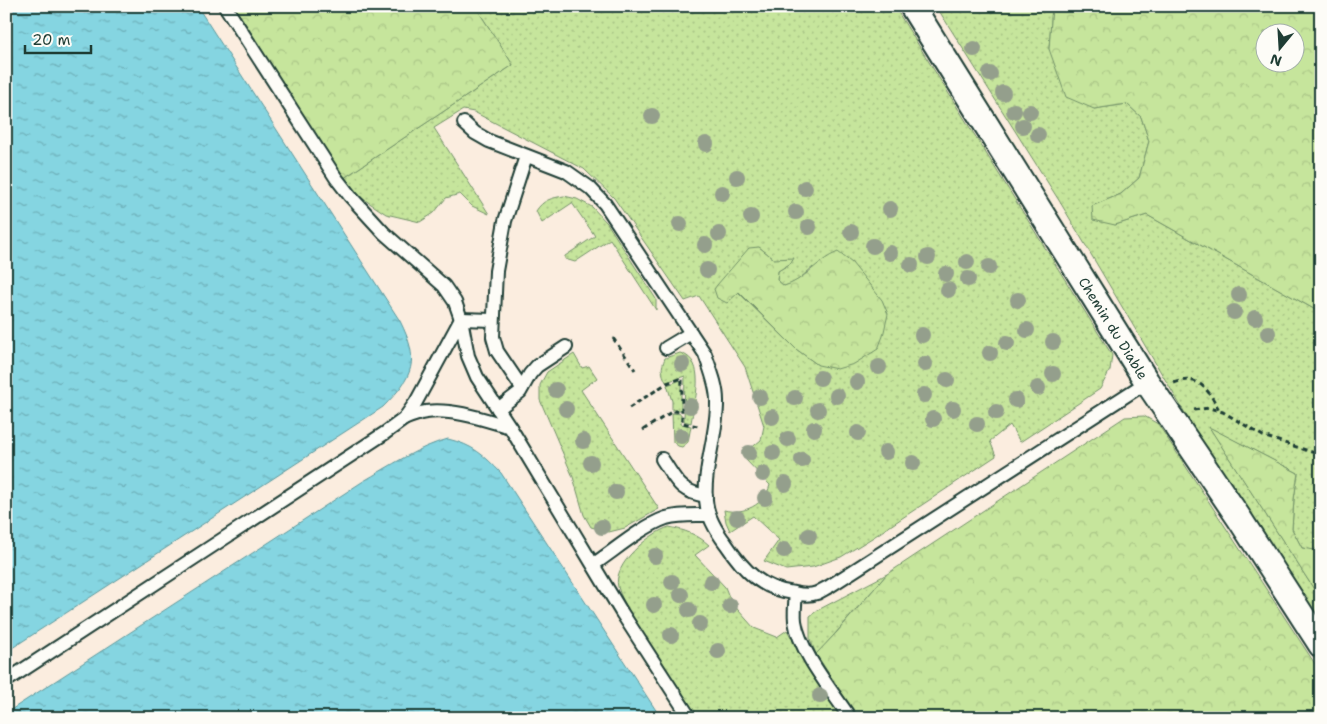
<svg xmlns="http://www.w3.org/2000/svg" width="1327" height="724" viewBox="0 0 1327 724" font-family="'Shantell Sans',sans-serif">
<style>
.grass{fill:url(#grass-dots);stroke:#729168;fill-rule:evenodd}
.forest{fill:url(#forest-crowns);stroke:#729168;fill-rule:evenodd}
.water{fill:url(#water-ripples);stroke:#5c989c}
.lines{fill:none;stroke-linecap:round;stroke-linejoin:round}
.lane-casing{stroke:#1f3d34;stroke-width:16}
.street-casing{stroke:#1f3d34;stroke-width:28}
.path{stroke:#1f3d34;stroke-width:3;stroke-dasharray:5 4;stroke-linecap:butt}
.lane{stroke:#fdfcf7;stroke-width:12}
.street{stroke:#fdfcf7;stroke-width:24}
.tree{fill:#949f8c}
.labels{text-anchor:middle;stroke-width:4;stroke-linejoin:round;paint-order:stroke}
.street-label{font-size:14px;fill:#1f3d34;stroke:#fdfcf7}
</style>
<defs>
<pattern id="grass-dots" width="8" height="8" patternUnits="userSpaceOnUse" patternTransform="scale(1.25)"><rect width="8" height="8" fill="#c6e59c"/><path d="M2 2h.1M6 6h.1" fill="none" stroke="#aac587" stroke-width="1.8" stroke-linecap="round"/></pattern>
<pattern id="forest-crowns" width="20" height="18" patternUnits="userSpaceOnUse" patternTransform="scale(1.25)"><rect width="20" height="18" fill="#c6e59c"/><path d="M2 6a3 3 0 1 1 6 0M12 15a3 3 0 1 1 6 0" fill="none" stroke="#aac587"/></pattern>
<pattern id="water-ripples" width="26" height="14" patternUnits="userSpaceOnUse" patternTransform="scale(1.25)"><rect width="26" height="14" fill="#85d5e1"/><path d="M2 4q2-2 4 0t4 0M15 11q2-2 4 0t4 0" fill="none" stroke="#6caeb7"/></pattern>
</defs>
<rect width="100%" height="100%" fill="#fbeddf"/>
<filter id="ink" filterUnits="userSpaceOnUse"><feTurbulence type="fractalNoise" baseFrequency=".02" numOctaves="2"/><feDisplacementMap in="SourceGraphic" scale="10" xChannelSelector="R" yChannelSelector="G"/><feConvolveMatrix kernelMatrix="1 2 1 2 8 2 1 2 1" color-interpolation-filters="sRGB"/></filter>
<g filter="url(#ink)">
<g class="grass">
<path d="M475,6H894L1112,355L1110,370L1100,389L1020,442L1010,425L990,441L996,456L872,538L841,557L813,567L786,570L764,561L779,540L753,516L730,531L726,522L724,510C743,515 765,505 770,485L745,459L750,449L761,440L764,426L745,367L699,296L685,301L614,198L584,169L474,112L463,110L434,128L489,214L472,206L460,194L446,198L434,213L420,222L386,214L359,196L344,178L513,65ZM759,247L774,259L791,263L778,271L777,280L784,286L793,284L813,267L818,365L796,349L738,292Z"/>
<path d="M936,6H1052L1049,49L1094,109L1127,104L1141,117L1149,141L1139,178L1121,194L1092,206L1115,225L1147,215L1321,313V544L1314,550L1302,548L1292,529L1294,499L1298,473L1210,428L1321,600V623L1198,435L1060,202Z"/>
<path d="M564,196L577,199L592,207L607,223L656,299V310L610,239L575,262L565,259V256L595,236L572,203L542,223L536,211C543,200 551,198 564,196Z"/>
<path d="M680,353C708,360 694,403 691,423L684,421L685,376L666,382C661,372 661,368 665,358Z"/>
<path d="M574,354L582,368L589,366L597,378L581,390L659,509L625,528L609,532L591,527L584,515L573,477L540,400V385L547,372Z"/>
<path d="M681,380V410H672V401L667,385Z"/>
<path d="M672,413L681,414V424L691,426L688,442L682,447L678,446L673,442Z"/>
<path d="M669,527C684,530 697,534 709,545L695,555L725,587L731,602L754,628L777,637L787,630L805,661L844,718H698C681,692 665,666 648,641C638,625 623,605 618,587C612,564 650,533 669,527Z"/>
<path d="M887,574L820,651L816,654L810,639V616L818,610Z"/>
</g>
<g class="forest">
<path d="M234,6H475L513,65L344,178Z"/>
<path d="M1052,6H1321V313L1147,215L1115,225L1093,220L1092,206L1121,194L1139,178L1149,141L1141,117L1127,104L1094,109L1066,97L1049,49ZM1264,32H1294V62H1264Z"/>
<path d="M759,247L774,259L794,258L791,263L778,271L777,280L784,286C804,281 817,260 838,252L852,263L882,300L888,314L883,336L878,349L854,364L837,369L818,365L796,349L739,292L727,303L717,298L714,289L717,285L749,248Z"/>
<path d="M1144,416L1158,424L1321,673V718H858L816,654L837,632L887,574L1125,417Z"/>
<path d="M1209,427L1298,473L1294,499L1292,529L1302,548L1314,550L1321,544V600Z"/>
</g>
<g class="water">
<path d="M6,6H197L400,321C420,361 414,376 383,407L6,652Z"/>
<path d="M448,439C473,445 484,455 501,473L661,718H6V713L362,482C390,466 418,447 448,439Z"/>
</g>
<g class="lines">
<g class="lane-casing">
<g id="lane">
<path d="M225,6L336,178L350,196L384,233L444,286L455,302L461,319L468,356L477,377L510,427L622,613L690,718"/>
<path d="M464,123L475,133L489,141L566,171L590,188L605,204L705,354C710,369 717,385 717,401C718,432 703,469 706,500C707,516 716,531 726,544C744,571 761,589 794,593C802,595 809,596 817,593C821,591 826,588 830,586L1147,382"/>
<path d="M666,348L691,333"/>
<path d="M522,388L497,351L493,337L496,271L505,221L526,156"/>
<path d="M498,409L520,392L530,374L537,366L566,347"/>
<path d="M404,419C411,416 419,413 426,412C452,408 486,420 510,427"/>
<path d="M662,459C677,481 678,491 706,496"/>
<path d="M594,564C615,550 643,526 666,518C680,514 694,515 708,515"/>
<path d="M796,594C795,603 794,612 795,621C799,651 833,692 850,718"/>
<path d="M6,681L385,433L404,419L416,402L461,319L493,320"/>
</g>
</g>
<g class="street-casing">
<g id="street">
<path id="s1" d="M912,6L1147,382L1239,518L1321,645"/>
</g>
</g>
<g class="path">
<path d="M613,338L635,370"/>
<path d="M1174,383C1199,373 1209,391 1219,410"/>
<path d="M629,408L667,383L682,378V423L698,426"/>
<path d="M1194,410L1209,408L1223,412L1263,436L1321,455"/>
<path d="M643,430L673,411L682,412"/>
</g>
<use href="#lane" class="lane"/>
<use href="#street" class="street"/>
</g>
<g class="tree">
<circle cx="974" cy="49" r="8"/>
<circle cx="990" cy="74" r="8"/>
<circle cx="1003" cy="93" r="8"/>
<circle cx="1014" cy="111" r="8"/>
<circle cx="1030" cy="112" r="8"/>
<circle cx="652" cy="116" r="8"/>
<circle cx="1023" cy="126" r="8"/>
<circle cx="1038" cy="135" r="8"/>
<circle cx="706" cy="144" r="8"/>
<circle cx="737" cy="177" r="8"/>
<circle cx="805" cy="188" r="8"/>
<circle cx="722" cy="193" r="8"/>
<circle cx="890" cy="209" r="8"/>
<circle cx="796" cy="212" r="8"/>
<circle cx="751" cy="217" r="8"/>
<circle cx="680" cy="224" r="8"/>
<circle cx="809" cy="227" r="8"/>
<circle cx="851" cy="232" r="8"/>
<circle cx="719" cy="234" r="8"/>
<circle cx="705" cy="245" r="8"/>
<circle cx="873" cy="246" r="8"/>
<circle cx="890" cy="253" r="8"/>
<circle cx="928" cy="257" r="8"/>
<circle cx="967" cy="262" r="8"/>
<circle cx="911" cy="265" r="8"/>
<circle cx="989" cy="267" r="8"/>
<circle cx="707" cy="270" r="8"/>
<circle cx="946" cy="274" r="8"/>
<circle cx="968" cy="279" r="8"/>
<circle cx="948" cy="290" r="8"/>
<circle cx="1239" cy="295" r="8"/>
<circle cx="1018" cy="300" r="8"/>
<circle cx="1234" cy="312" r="8"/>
<circle cx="1255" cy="318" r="8"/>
<circle cx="1027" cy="330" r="8"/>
<circle cx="1268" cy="333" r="8"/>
<circle cx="922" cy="335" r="8"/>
<circle cx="1053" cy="342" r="8"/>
<circle cx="1007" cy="343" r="8"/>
<circle cx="990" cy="353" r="8"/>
<circle cx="682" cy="364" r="8"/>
<circle cx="925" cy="364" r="8"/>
<circle cx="879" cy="367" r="8"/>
<circle cx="1053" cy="374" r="8"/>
<circle cx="820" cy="378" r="8"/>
<circle cx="947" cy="380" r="8"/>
<circle cx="857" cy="382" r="8"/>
<circle cx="1038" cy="388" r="8"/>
<circle cx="556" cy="390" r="8"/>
<circle cx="924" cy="395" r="8"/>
<circle cx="837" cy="396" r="8"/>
<circle cx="760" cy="397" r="8"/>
<circle cx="795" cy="398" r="8"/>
<circle cx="1016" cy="400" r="8"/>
<circle cx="690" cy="406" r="8"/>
<circle cx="566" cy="409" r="8"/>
<circle cx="953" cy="409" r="8"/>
<circle cx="818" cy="410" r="8"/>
<circle cx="996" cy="412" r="8"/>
<circle cx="772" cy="417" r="8"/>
<circle cx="933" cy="419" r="8"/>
<circle cx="977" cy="424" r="8"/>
<circle cx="814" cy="429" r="8"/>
<circle cx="858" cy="433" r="8"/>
<circle cx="681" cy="436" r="8"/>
<circle cx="788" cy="439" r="8"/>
<circle cx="583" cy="441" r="8"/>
<circle cx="886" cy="452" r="8"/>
<circle cx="749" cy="453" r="8"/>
<circle cx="773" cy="453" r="8"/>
<circle cx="802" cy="460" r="8"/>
<circle cx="591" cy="463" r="8"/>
<circle cx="913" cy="463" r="8"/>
<circle cx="763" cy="474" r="8"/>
<circle cx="785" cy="484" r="8"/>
<circle cx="616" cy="492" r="8"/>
<circle cx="765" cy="498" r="8"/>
<circle cx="737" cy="518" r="8"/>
<circle cx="602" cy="527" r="8"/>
<circle cx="809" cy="536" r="8"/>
<circle cx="784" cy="550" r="8"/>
<circle cx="655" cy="556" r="8"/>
<circle cx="672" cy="582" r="8"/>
<circle cx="711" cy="582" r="8"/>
<circle cx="681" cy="595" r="8"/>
<circle cx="654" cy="605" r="8"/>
<circle cx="730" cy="606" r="8"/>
<circle cx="689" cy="610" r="8"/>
<circle cx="700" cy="624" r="8"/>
<circle cx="671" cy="635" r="8"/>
<circle cx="718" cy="651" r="8"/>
<circle cx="820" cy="696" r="8"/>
</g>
</g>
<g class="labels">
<g class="street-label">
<text dy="5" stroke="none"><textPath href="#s1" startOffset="380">Chemin du Diable</textPath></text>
</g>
</g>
<rect width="1327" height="724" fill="none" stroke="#fdfcf7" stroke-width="25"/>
<rect x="12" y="12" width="1302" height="699" fill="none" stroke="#1f3d34" stroke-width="2" filter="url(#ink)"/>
<g transform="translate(1280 48) rotate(198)"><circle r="24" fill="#fdfcf7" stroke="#a4b0a9"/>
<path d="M0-4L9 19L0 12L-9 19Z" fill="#1f3d34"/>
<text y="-8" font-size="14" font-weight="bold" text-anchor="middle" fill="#1f3d34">N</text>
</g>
<path d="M25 45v8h66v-8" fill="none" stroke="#1f3d34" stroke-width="2.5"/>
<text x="32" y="45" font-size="15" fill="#1f3d34" stroke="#fdfcf7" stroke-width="4" paint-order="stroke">20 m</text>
</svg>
